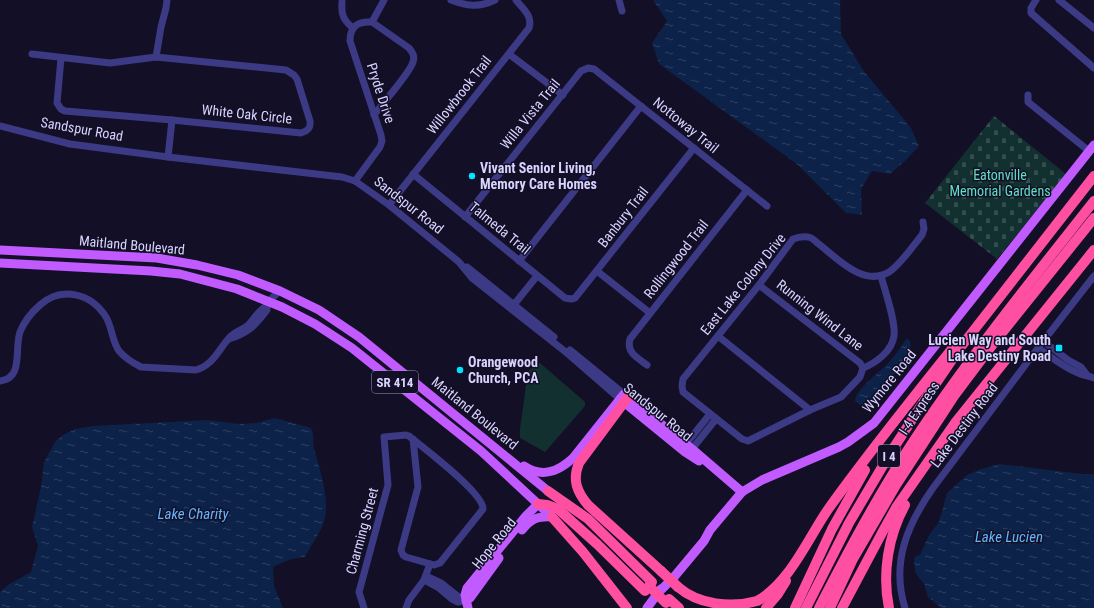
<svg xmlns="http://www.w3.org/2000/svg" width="1094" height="608" viewBox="0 0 1094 608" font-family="'Roboto Condensed',sans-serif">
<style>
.cemetery{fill:url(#cemetery-stones)}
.garden{fill:#12302f}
.water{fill:url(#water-ripples)}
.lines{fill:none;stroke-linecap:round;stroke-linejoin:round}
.minor{stroke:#3d3a85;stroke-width:7}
.major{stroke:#c25bff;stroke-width:9}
.highway{stroke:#ff4fa3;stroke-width:10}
.highway-bridge{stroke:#ff4fa3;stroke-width:10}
.poi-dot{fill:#00e5ff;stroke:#130f26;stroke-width:1.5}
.labels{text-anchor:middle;stroke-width:3;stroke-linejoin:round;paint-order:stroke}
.shield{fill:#130f26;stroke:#9e99be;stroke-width:1}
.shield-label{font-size:13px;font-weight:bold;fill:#d9d4ff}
.street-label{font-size:14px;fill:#d9d4ff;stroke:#130f26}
.poi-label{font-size:14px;font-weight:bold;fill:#d9d4ff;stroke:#130f26;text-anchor:start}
.park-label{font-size:14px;fill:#5fe0c0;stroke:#130f26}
.water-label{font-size:15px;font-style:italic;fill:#62b6ff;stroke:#130f26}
</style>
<defs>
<pattern id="cemetery-stones" width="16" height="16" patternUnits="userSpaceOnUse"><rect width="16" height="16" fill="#12302f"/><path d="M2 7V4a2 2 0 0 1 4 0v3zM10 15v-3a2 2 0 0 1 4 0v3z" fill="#344d4e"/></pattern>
<pattern id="water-ripples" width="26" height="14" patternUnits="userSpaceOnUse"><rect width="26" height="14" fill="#0c2248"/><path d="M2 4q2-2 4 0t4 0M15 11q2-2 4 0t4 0" fill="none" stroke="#2f4163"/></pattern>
</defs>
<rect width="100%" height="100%" fill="#130f26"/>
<path class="cemetery" d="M994,116L1066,174L997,259L925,203Z"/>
<path class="garden" d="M540,363L585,402V406L545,452L520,438V429L528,371Z"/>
<g class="water">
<path d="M653,0H840L841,34L863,70L911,128L919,146L906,160L890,174L872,171L861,189L862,215L846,213L798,165L659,64L652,43L667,21Z"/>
<path d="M907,338L910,341L911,352L906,361L897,372L868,404L864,406L860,405L855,401C856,388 882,371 890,361C897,354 901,346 907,338Z"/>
<path d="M275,418L311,428C315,436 312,443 315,452C321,475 332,504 322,527C317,537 310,547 305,557L291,559L273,567L274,586L283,608H0V592L8,585L31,572L38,546L32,527L41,487L44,462L55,442L63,435L75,429L93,426L207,420L239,424L256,423Z"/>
<path d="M999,464L1082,474H1094V608H941L928,597L924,584L915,572L914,559L916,556L920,555L929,535L939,522L947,493L967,475L978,470Z"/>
</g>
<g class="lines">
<g class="minor">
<path d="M451,0C467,6 478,8 495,0"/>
<path d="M619,0L622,11"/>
<path d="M1036,0L1031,8V13L1094,68"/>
<path d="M1059,0L1094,28"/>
<path d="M342,2C341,14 343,20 353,28"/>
<path d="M372,22L409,48C413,53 415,56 413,62C410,73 382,104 374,115"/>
<path d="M372,22L384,0"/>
<path d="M32,54L110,63L156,57L286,70L294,75L297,79L310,121C311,128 308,131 301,133L172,120L65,111L61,109L57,103L61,58"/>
<path d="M509,54L563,95"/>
<path d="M156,57L161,27L166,8L167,0"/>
<path d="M1028,95V102L1089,151"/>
<path d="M0,126L70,144L168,157L342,177L355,181L389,205L459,262L472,278L567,353L620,399"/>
<path d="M168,157L172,120"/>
<path d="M413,174L565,298L571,299L575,298L694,148"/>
<path d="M355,181L380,147L382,141L381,135L350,41C350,26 358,21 372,22"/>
<path d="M389,205L529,28C533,16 523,9 516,0"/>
<path d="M465,217L581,71L588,68L594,69L767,206"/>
<path d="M519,261L641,106"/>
<path d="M467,267L554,337"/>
<path d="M597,271L650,313"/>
<path d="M759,285L860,363L863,368"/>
<path d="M512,307L537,276"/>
<path d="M718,336L810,410"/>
<path d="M229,339C248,333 255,326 267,310C266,302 274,296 280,291"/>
<path d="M1043,341L1068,360L1081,367L1087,375"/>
<path d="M1038,348C1050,356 1062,366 1076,372C1082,375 1088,376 1094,378"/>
<path d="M570,350L624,394"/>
<path d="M647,365C638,358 626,353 630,339L747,190"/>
<path d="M863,368L860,377L841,397L810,410L748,441L742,439L683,392L682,386L683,379L759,285L793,239C798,237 802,236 808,237C812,237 817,243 820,245C839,260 864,287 889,272C901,264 913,246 922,235L924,229L923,222"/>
<path d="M863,368C876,363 892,351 894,336C896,322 885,291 881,276"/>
<path d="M0,381C24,378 14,350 20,332C24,322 32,312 40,305C61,286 91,293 106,317C112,327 112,341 119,351C125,358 133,363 141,367L196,370C214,365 219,348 231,336C236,331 242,330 247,326C254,320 258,310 267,306"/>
<path d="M686,448V444L710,414"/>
<path d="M689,450L692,449L716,419"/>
<path d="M426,576L441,583L464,601"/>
<path d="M424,580L439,588L452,599L458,602L466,601"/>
<path d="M364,608L359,592L388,485L384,437L406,435L409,436C422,447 484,493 483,509L440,563L434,565L406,557L403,555L401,550L418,487L413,439"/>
<path d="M406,608L409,600L424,580L430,564"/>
<path d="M905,608C891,563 907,525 933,488L1038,348L1094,276"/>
</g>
<g class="major">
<path d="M0,250L157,258L197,265L238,275L280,291L319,310L359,337L548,491"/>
<path d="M0,263L151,271L180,274L237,289L282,307L315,324L352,348L481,451L552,517"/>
<path d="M620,399L685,452L699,461"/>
<path d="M524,466C542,478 558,472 573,458L624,394L692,449L742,492"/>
<path d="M522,530C531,519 537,516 552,517"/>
<path d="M662,589L674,577L704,541L710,530L742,492L762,480L839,447L848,442L874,423L1094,145"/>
<path d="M466,601L470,598L499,558"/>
<path d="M468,608L465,595L467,588L525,517L538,504"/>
<path d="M647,608L661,589"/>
</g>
<g class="highway">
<path d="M628,397L579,463C572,480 577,492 588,505L661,571"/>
<path d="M548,491L588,519L652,582"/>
<path d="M538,504L547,505L558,509L597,544L645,591"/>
<path d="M552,517L583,552L627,608"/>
<path d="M678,587C699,605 731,608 757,601C790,583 808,538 829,508C869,452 912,399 955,345"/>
<path d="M669,599L679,608"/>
<path d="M766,608L778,594L786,581"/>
<path d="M795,608L832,529L865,470"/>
<path d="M806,608L849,523L891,452L928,395L960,348L1094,176"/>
<path d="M819,608C848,552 877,497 911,445C967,360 1031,281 1094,201"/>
<path d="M830,608L853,559L896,485L954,396L993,344L1094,218"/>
<path d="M842,608L883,531L897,506L955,423L1094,250"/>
<path d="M889,608C882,574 888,536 905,505"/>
</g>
<g class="highway-bridge">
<path d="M661,571L678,587"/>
<path d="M649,586L666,603"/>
</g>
</g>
<g class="poi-dot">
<circle cx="472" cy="176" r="4"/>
<rect x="1055" y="344" width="8" height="8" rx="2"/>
<circle cx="460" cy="370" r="4"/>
</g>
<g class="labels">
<g class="shield">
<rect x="372" y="371" width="46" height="22" rx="3"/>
<rect x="878" y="445" width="22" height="22" rx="3"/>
</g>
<g class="shield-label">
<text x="395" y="387">SR 414</text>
<text x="889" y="461">I 4</text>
</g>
<g class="street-label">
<text transform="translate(381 93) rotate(72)" y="5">Pryde Drive</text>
<text transform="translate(459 95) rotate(-52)" y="5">Willowbrook Trail</text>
<text transform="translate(247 114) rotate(6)" y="5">White Oak Circle</text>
<text transform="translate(530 114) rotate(-51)" y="5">Willa Vista Trail</text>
<text transform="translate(686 125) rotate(39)" y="5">Nottoway Trail</text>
<text transform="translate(82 129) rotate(10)" y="5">Sandspur Road</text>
<text transform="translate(409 205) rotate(38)" y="5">Sandspur Road</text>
<text transform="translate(623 217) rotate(-52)" y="5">Banbury Trail</text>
<text transform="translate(500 228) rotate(39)" y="5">Talmeda Trail</text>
<text transform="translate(132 245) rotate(5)" y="5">Maitland Boulevard</text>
<text transform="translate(676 259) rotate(-52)" y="5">Rollingwood Trail</text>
<text transform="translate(743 284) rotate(-51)" y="5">East Lake Colony Drive</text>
<text transform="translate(820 315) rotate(38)" y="5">Running Wind Lane</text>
<text transform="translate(889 381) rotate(-51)" y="5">Wymore Road</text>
<text transform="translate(919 408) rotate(-56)" y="5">I-4 Express</text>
<text transform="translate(658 412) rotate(39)" y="5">Sandspur Road</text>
<text transform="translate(475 413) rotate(39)" y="5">Maitland Boulevard</text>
<text transform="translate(964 425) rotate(-53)" y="5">Lake Destiny Road</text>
<text transform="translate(362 531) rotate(-75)" y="5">Charming Street</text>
<text transform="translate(494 543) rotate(-51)" y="5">Hope Road</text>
</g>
<g class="poi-label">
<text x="480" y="173">Vivant Senior Living,<tspan x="480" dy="16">Memory Care Homes</tspan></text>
<text x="1051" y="345" text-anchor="end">Lucien Way and South<tspan x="1051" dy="16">Lake Destiny Road</tspan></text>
<text x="468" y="367">Orangewood<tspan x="468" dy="16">Church, PCA</tspan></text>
</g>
<g class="park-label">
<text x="1000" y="180">Eatonville<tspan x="1000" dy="16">Memorial Gardens</tspan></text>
</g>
<g class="water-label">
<text x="193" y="519">Lake Charity</text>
<text x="1009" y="542">Lake Lucien</text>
</g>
</g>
</svg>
